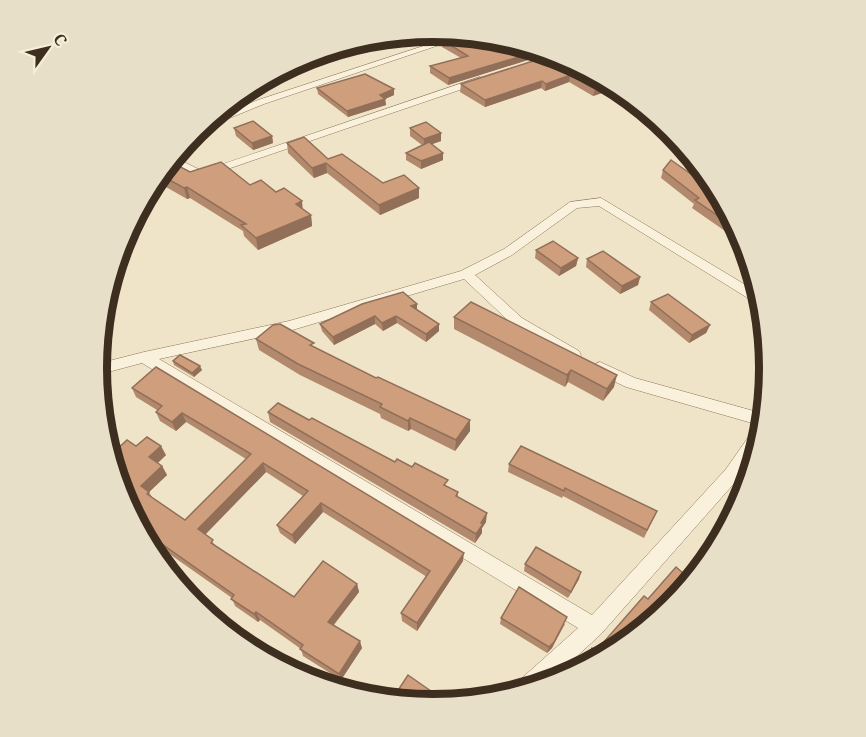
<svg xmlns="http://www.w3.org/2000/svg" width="866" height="737" viewBox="0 0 866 737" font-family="'Noto Serif',serif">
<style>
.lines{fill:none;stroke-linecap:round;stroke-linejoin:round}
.minor-casing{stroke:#8d765c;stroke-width:1}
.minor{fill:#faf1dc;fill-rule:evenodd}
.wall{fill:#b2896c}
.shaded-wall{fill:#916f58}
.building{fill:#cf9f7d;stroke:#916f58;stroke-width:1.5}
.rim{fill:none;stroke:#3d2e20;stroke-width:8}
</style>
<rect width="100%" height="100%" fill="#f0e4c8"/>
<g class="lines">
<g class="minor-casing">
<g id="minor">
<path d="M454,36L463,37L264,104L193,133L210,120L258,100Z"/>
<path d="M480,77L485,80L483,82L207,176L191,175L179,167L169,169L174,161L180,160L202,171Z"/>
<path d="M601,198L754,290L757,301L751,300L599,206L577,208L512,255L475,275L522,318L579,351L581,355L579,359H569L512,324L464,279L289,331L159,359L592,615L726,469L749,436L757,435L752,459L738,479L601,634L549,682L520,688L519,686L522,678L578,628L142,363L97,375V364L144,352L289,321L461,271L504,249L570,202Z"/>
<path d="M600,362L635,378L761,413L759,425L626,387L595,372L593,368L595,364Z"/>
</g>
</g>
<use href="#minor" class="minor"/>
</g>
<g class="wall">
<path d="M433,32L432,41L428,38L411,45L398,38Z"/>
<path d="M442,40L547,54L448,85L430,73V66L461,58L442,47Z"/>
<path d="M552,55L611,90L593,96L569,82L545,91L541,88L485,107L460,92L461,84Z"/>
<path d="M317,88L394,89V95L385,99L386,105L348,117L318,94Z"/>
<path d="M234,128L272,136L273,143L253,150L236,136Z"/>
<path d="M410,128L441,141L432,144L443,153V160L421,169L406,160V153L422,145L410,136Z"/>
<path d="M287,143L328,159L383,183L419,188V198L380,215L327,173L314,178L288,153Z"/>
<path d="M173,163L190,172L250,185L276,192L311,215L312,226L258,250L244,236L243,231L190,198L187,199L159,183Z"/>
<path d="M663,170L708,186L741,235L735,238L692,208L694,204L661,178Z"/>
<path d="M536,250L578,258L576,266L559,276L535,258Z"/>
<path d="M587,259L640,277L638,285L620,294L586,267Z"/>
<path d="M651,302L710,325L706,333L689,343L649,310Z"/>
<path d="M417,310L439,331L426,342L397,323L383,331L375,324L334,345L322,331L320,324Z"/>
<path d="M454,317L614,387L603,401L568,382L565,387L454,329Z"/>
<path d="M256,339L315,347L470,431L455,451L411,429L408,431L381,418L380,414L300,375L259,350Z"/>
<path d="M173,361L202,370L194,377L174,365Z"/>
<path d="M156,367L463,561L417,631L402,621L401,613L427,577L323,512L295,544L280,533L277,525L303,496L266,472L205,534L216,546L294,597L357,584L359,592L334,625L362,648L341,680L303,656L301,649L260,620L258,622L235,606L232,598L151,541L122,497L136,446L166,455L158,463L162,466L167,475L149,492L152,497L185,520L246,459L186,422L176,431L160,421L156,412L157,410L136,397L132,388Z"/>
<path d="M268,412L309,420L458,492V497L486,522L482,528V533L475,543L270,422Z"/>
<path d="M509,464L657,511L644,538L563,496L562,498L508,472Z"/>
<path d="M525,564L579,579L568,598L524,571Z"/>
<path d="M690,579L671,607L667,610L663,606L651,620L582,666L648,599Z"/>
<path d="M501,618L565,624L552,648L547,653L500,624Z"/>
</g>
<g class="shaded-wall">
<path d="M428,33V38L411,45V38Z"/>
<path d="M438,33L450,35L432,41V35Z"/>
<path d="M535,52L547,54L448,85L449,78Z"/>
<path d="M570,75L569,82L545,91L546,84Z"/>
<path d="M275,77L276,80L263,85Z"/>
<path d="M542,81L541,88L485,107V100Z"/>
<path d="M604,85L611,90L593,96L595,89Z"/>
<path d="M394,89V95L385,99L386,105L348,117L347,111L380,95Z"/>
<path d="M441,133V141L424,147V139Z"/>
<path d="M272,136L273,143L253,150L252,143Z"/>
<path d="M443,153V160L421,169V161Z"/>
<path d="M326,163L327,173L314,178L312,168Z"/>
<path d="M187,187L190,198L187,199L184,188Z"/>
<path d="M419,188V198L380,215L379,205Z"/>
<path d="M302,201L303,212L296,204Z"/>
<path d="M311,215L312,226L258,250L256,238Z"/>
<path d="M738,230L741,235L735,238Z"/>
<path d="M578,258L576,266L559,276L561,268Z"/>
<path d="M640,277L638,285L620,294L622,286Z"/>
<path d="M417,304V312L411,306Z"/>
<path d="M375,316V324L334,345L333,337Z"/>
<path d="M396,316L397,323L383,331L382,323Z"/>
<path d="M439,324V331L426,342V334Z"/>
<path d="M710,325L706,333L689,343L692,335Z"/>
<path d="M200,366L202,370L194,377L192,373Z"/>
<path d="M571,370L568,382L565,387L567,375Z"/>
<path d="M617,375L614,387L603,401L607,389Z"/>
<path d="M182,413L186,422L176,431L172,422Z"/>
<path d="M410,418L411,429L408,431V421Z"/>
<path d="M470,420V431L455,451L456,440Z"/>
<path d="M161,446L166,455L154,466L149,457Z"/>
<path d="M263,463L266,472L202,538L198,529Z"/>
<path d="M162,466L167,475L146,495L141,486Z"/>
<path d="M321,503L323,512L295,544L292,535Z"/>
<path d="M487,513L486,522L482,528V533L475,543L476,534L481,523Z"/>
<path d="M464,553L463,561L417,631V623Z"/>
<path d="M581,572L579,579L568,598Z"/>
<path d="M357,584L359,592L330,629L328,622Z"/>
<path d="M668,599L663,606L651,620L647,623Z"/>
<path d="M256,612L260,620L258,622L254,614Z"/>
<path d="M567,617L552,648L547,653L549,647Z"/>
<path d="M360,641L362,648L341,680L339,674Z"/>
</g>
<g class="building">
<path d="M428,32H433L438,33L432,35Z"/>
<path d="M426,33L411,38L407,37Z"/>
<path d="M455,36L535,52L449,78L430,66L468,56L442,40Z"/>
<path d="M552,55L562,57L604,85L595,89L570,75L546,84L542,81L485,100L461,84Z"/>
<path d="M365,74L394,89L380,95L385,99L347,111L317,88Z"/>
<path d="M253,121L272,136L252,143L234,128Z"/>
<path d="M426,122L441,133L424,139L410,128Z"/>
<path d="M304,137L328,159L342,154L383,183L404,175L419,188L379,205L326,163L312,168L287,143Z"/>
<path d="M429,142L443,153L421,161L406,153Z"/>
<path d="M671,160L708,186L737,229L695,200L699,198L663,170Z"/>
<path d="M221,162L250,185L261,180L276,192L284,188L302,201L296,204L311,215L256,238L241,225L246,224L187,187L184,188L164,177L173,163L190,172Z"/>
<path d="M553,241L578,258L561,268L536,250Z"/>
<path d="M603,251L640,277L622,286L587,259Z"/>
<path d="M403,292L417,304L411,306L439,324L426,334L396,316L382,323L375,316L333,337L320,324L362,304Z"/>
<path d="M668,294L710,325L692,335L651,302Z"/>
<path d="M471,302L617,375L607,389L571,370L567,375L454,317Z"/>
<path d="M280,324L314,343L310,345L376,378L378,377L470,420L456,440L410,418L408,421L380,407L382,404L298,364L256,339L273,325Z"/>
<path d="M180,355L200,366L192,373L173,361Z"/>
<path d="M156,367L464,553L417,623L401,613L430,571L321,503L292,535L277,525L308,491L263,463L198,529L213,540L211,543L294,597L323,561L357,584L328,622L360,641L339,674L300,649L303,645L256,612L254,614L231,599L234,595L145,532L122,497L113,453L127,440L136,446L147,437L161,446L149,457L162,466L141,486L149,492L147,494L185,520L251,454L182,413L172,422L156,412L162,406L132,388Z"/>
<path d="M278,403L309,420L312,418L395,462L397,459L412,467L415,463L448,480L444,485L458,492L456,496L487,513L481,523L483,524L476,534L268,412Z"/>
<path d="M521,446L657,511L647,530L565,488L564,491L509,464Z"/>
<path d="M536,547L581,572L571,592L525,564Z"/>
<path d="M676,567L690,579L673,603L668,599L647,623L582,666L592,648L596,651L644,596L648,599Z"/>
<path d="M519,587L567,617L554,642L549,647L501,618Z"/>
<path d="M408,675L448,703L433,705L393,698Z"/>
</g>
<path d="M0 0H866V737H0ZM107 368a326 326 0 1 1 652 0a326 326 0 1 1-652 0Z" fill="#e8dfc9" fill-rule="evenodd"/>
<path class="rim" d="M107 368a326 326 0 1 1 652 0a326 326 0 1 1-652 0Z"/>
<g transform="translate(48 48) rotate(56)" stroke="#f7eed8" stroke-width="4.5" paint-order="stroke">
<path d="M0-4.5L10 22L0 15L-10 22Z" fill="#3d2e20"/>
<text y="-9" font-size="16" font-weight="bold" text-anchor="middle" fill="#3d2e20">С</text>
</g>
</svg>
